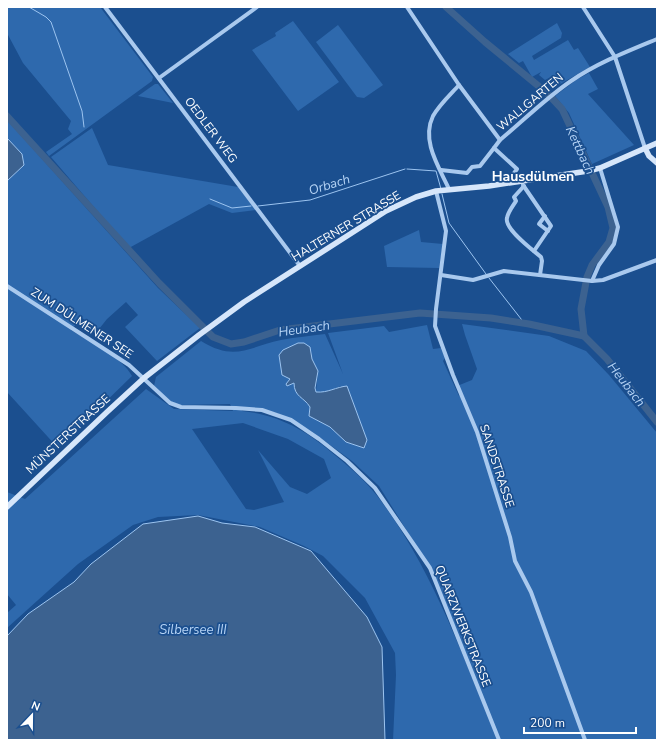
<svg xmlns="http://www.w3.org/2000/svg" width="664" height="747" viewBox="0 0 664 747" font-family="'Nunito Sans',sans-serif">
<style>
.green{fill:#2e69ad;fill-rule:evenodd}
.water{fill:#3c6290;stroke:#9cc4f0}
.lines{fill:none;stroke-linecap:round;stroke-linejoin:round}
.stream{stroke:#9cc4f0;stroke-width:1}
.river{stroke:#3c6290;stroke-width:7}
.street{stroke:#a9c9ee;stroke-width:4}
.secondary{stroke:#d6e6fa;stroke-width:5.5}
.labels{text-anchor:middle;stroke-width:3.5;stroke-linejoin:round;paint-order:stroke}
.street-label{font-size:12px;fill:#fff;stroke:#1b4f8f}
.water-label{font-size:13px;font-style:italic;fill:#b5d3f5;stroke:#1b4f8f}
.quarter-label{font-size:14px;font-weight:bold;fill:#fff;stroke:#1b4f8f}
</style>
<rect width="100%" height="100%" fill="#1b4f8f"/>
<g class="green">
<path d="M7,7H100L153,77L152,81L49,156L46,152L72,134L68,129L71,121L23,63L7,33Z"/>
<path d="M293,21L339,82L298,111L252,50L276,36L275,33Z"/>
<path d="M557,23L562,33L561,38L532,56L534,60L568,40L574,50L578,48L590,67L555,87L549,78L545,80L539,75L541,72L532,77L523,61L519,63L508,54Z"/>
<path d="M338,25L383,85L364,98L357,97L316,42Z"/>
<path d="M589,73L598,89L588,94L634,145L592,164L569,113L555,96L576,80Z"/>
<path d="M155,84H158L173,103L138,96Z"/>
<path d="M7,120L158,288L200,328L157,361L125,327L138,315L126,302L107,319L99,329L82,318L71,330C88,341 123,358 132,376L58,448L7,392V181L24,165L22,154L7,138Z"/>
<path d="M92,128L108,165L238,187L256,210L232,213L209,204L129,248L51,157Z"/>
<path d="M419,230L421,242L443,244L439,268L387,267L384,246Z"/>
<path d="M462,324L549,336L586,351L609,375L657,433V740H499L430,568L379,486L352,461L311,431L277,413L240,407L242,411C280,415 307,431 336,456C352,469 369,484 381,501C434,572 463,658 498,740H393L396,675L395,653L365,598L323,556L304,546L260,527L198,515L158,517L133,525L78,564L7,628V613L16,605L7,594V492L25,499L146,389L174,409L233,411L230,404L180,405L171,402L154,386L156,377L201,341C235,362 248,347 281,340C296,337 311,336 325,334L343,374L328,333L384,326L389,332L427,325L433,349L441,348L445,358L443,361L459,396L461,394L457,386L472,380L477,369L465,335ZM311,350L312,359L318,371L316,392L325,393L341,386L343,439L330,427L309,416L310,407L294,383L287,386L286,385L290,380L289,377ZM243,423L288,439L324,459L331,478L307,494L290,487L258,450L284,502L254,510L246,509L192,429Z"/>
</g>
<g class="water">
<path d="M7,138L22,154L24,165L7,181Z"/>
<path d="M298,343H304L310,347L312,359L318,371L315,388L316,392C328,393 336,387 347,386L367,440L364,448L346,442L330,427L309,416L310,407C304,397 294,397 294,383L287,386L286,384L290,379L282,375L279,355L283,350Z"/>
<path d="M198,516L222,523L255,527L311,551L367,617L382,647L385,740H7V636L28,614L74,582L91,564L143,524Z"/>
</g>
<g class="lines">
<g class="stream">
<path d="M29,7L46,17L51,22L82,111L84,127"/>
<path d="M407,169L436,171L441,189"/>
<path d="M442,194L449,223L486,274"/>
<path d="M210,199L232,208L251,206"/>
<path d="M258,206L310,200L405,169"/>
<path d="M489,278L525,324"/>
</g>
<g class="river">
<path d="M446,7L485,42L547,93L562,109L608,207L613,228L609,242L592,265L587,277L581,309L584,336"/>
<path d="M7,116L159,283L213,337L231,344L244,342L280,330L420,313L491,318L529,324L584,336L607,359L657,422"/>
</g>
<g class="street">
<path d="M105,7L300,266"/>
<path d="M407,7L459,85L500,140"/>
<path d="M583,7L615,57L645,148"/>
<path d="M159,78L257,7"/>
<path d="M441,170L467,173L472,167L480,166L494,148"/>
<path d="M506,184L517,169L494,148L500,140C524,120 546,98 571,81C597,63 628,51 657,39"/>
<path d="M523,185L551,226L534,251"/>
<path d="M524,186L514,197L516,201C513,206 508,212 507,218C504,229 533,250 541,257L542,261L540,275"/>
<path d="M449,189C439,167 421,141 433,116C439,105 450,95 459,85"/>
<path d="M436,191L446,231L436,309L435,326L453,375L477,432L510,537L515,561L531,592L585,740"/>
<path d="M545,216L539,224L548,231"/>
<path d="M441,275L473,280L504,271L592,281L603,280L657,260"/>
<path d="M592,281L599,265L614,244L618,227L600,168"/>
<path d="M7,286L129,365L170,403L181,407L236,408L262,410L291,420L319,439L347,461L375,488L430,568L499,740"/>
</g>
<g class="secondary">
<path d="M645,148L649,156L657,163"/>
<path d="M7,507L107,412L144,378L199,335L244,302L386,211L416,197L436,191L489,186L588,171L600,168L657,143"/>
</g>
</g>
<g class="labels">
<g class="street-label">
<text transform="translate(530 102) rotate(-40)" y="4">WALLGARTEN</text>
<text transform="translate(211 130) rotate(53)" y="4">OEDLER WEG</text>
<text transform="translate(346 226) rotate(-31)" y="4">HALTERNER STRASSE</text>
<text transform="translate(82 323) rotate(33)" y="4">ZUM DÜLMENER SEE</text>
<text transform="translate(68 434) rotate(-43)" y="4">MÜNSTERSTRASSE</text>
<text transform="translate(497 466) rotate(72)" y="4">SANDSTRASSE</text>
<text transform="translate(463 626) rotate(68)" y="4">QUARZWERKSTRASSE</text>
</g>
<g class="water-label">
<text transform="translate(581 150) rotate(65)" y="5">Kettbach</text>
<text transform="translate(329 184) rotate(-17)" y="5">Orbach</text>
<text transform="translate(304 328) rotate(-8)" y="5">Heubach</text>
<text transform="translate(627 384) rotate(52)" y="5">Heubach</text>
<text x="193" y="634">Silbersee III</text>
</g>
<g class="quarter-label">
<text x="533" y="181">Hausdülmen</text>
</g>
</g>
<rect width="664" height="747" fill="none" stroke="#ffffff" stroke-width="16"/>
<g transform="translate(32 715) rotate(22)" stroke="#1b4f8f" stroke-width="3" paint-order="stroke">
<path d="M0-3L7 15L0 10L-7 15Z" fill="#ffffff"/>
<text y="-6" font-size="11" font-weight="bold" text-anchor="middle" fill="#ffffff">N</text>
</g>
<path d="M524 727v6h112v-6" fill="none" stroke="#ffffff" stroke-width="2"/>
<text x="530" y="727" font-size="12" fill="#ffffff" stroke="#1b4f8f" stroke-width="3" paint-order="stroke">200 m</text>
</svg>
